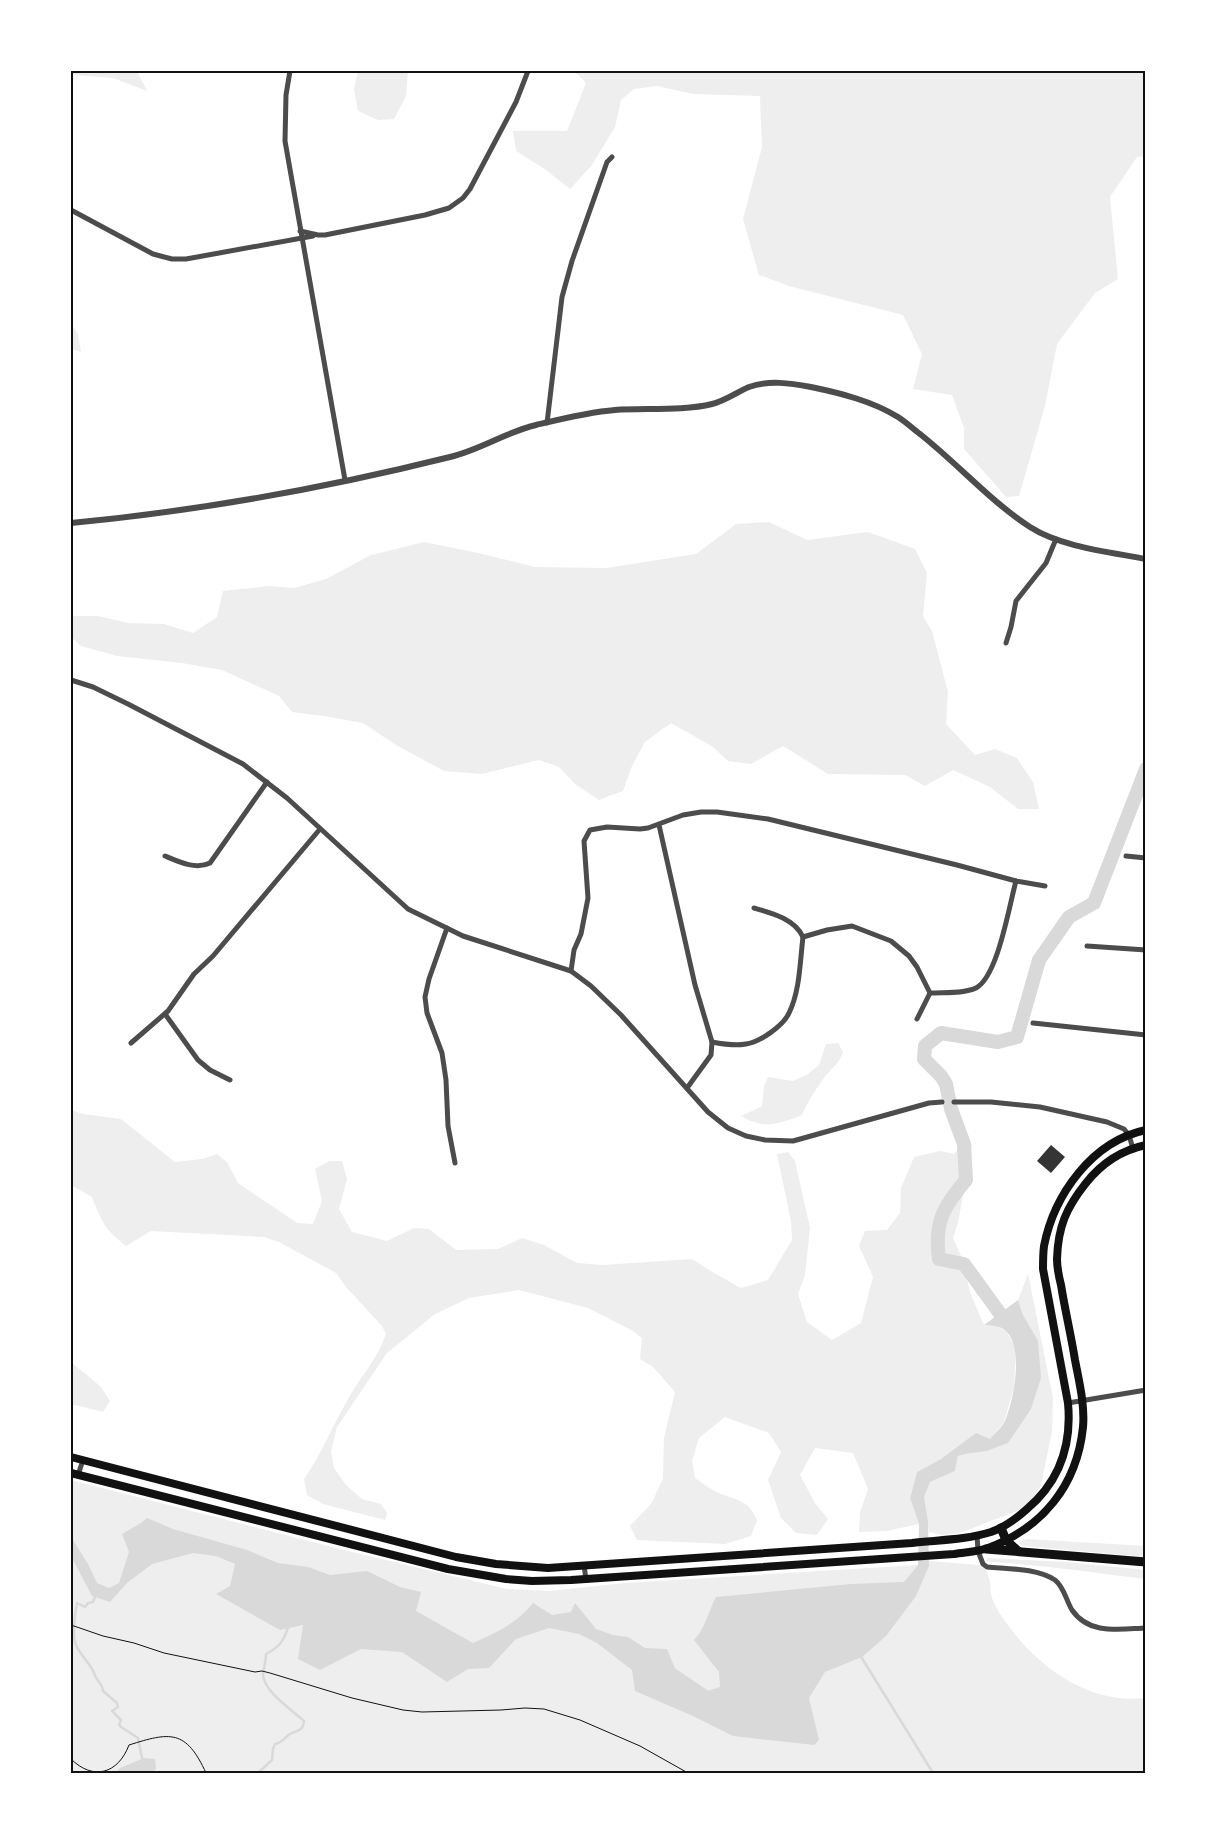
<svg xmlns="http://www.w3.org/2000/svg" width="1217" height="1844" viewBox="0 0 1217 1844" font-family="Literata,serif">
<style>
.green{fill:#eee}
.water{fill:#d9d9d9}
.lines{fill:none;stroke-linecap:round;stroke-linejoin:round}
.stream{stroke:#d9d9d9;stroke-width:2.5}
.river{stroke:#d9d9d9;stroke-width:14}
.building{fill:#353535}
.path{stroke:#111;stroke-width:1}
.minor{stroke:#4c4c4c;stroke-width:5}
.tertiary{stroke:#4c4c4c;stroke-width:6}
.primary{stroke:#111;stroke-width:8}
.motorway{stroke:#111;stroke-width:9}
.neatline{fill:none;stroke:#111;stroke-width:2}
</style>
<rect width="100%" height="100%" fill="#fff"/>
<g class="green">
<path d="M71,71H137L147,91L113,78L73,75L71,74Z"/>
<path d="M358,71H408L406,96L394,119L378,120L358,111L354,89Z"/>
<path d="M574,71H1146V156L1137,157L1110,197L1118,279L1095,293L1057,344L1045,406L1019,496L1006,497L964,449V428L952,395L913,389L922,354L903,315L789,286L759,275L743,219L762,147L760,96L693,94L657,86L634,89L621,100L615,127L592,165L570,189L546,170L516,151L513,131H567L586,83Z"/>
<path d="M71,323L78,334L81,352L71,349Z"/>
<path d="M769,522L807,540L868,532L915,549L927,573L923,616L932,631L948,692L946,724L975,755L995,749L1017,758L1033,782L1039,809H1018L990,787L953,770L925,786L905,775L828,774L783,746L751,764L728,761L713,747L671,723L645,742L632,766L623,791L599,800L575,784L559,767L539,760L482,774L444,771L396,745L363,723L324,716L292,712L279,696L222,670L182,663L117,656L81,646L71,637V616H98L128,623L164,624L193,633L217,617L223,591L269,586L294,588L326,579L371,555L424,542L474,552L535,567L606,568L696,554L736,524Z"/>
<path d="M838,1043L843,1052C840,1062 834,1066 827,1074C817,1087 808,1101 802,1115C778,1124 764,1130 741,1116L762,1106L764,1086L768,1077L793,1081L808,1074L819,1065L826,1044Z"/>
<path d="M71,1110L83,1114L121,1119L175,1162L202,1159L217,1154L227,1162L238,1183L297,1223L313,1224L322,1201L315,1169L329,1161H342L347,1179L339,1209L352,1232L387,1241L414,1228L429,1229L456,1250L498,1249L522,1238L544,1245L577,1263L603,1265L692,1259L714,1273L741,1288L768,1280L792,1240L791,1221L777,1154L788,1152L795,1161L810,1228L805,1275L798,1294L807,1322L832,1340L861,1323L873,1277L859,1246L865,1231L887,1230L900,1213L901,1188L914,1157L940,1151L954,1154L967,1136L972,1145L958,1223L953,1238L961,1256L971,1295L984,1325L997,1326L1006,1331L1016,1349L1014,1387L1004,1422L990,1439L941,1459L917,1472L910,1498L919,1524L886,1531L859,1532L860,1512L868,1489L853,1453L815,1448L800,1475L815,1503L828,1519L817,1535L796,1533L781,1518L768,1480L781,1452L769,1433L725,1417L699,1438L692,1461L695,1478C703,1483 711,1490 719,1493C738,1501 748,1499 757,1520L751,1536L725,1544L637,1540L630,1526L651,1504L663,1479L664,1438L675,1392L653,1367L640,1359L642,1338L633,1331L588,1308L519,1290L469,1298L435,1314L387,1353L337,1427L331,1451L334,1468L346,1485L362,1499L381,1504L387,1513L385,1520L323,1504L307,1495L304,1479C321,1455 332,1427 347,1401C359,1378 378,1359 386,1334L382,1326L346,1287L336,1273L279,1242L264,1237L151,1231L126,1246C104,1228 102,1223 92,1197L71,1185Z"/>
<path d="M1028,1274L1053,1398L1052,1431L1041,1486L1027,1507L960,1533L942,1535L929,1532L923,1497L930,1482L955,1471L958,1456L965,1454L987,1451L1008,1443L1023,1315L1018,1300Z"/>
<path d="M71,1362L101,1387L110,1401L103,1412L71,1404Z"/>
<path d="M71,1480L336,1548L507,1589L549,1591L625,1583L918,1565L917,1566H929V1561L979,1565L987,1571C987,1574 988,1576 989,1578C991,1583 990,1589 991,1594C994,1608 1005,1621 1014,1633C1046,1673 1093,1704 1146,1698V1773H71Z"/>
<path d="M1027,1539L1146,1546V1557L1023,1546L1019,1544L1020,1541Z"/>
<path d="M987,1558L1066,1562L1146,1570V1579C1094,1573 1043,1565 991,1562L987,1561Z"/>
</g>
<g class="water">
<path d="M1018,1300L1023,1315L1038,1341L1041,1378L1031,1409L1008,1443L987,1451L965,1454L958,1456L955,1471L930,1482L924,1497L928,1522L929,1566L916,1596L886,1636L862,1657L825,1672L809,1698L819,1740L814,1745L733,1736L693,1716L635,1691L632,1670L597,1643L579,1634L549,1628L516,1639L489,1668L468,1669L447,1682L402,1652L361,1649L320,1670L298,1659L303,1625L280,1630L216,1594L230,1586L235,1564L216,1556L193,1553L152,1564L127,1583L110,1602L92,1596L71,1556V1537L88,1564L97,1583L109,1588L119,1583L129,1552L122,1534L141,1523L147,1518L173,1529L247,1550L278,1563L308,1567L330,1575L367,1571L400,1587L421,1592L416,1611L473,1643C497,1632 516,1624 533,1603L552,1615L571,1612L575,1603L596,1629L613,1635L628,1637L645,1648L667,1649L682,1685L701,1693L720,1687L719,1672L694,1640C706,1627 708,1612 716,1597L851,1584L904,1582L918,1565L919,1524L910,1498L917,1472L941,1459L976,1433L990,1439C995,1433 1002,1427 1005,1421C1014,1399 1024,1349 1006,1331C1000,1325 991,1326 984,1325Z"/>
<path d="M144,1758L155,1759L156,1768L153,1773H116L120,1768Z"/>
</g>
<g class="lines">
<g class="stream">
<path d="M96,1594L93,1602L88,1603L85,1607L77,1603C75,1613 72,1636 76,1645C81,1657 90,1662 95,1675C97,1682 102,1682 103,1691L117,1703L118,1707L112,1711L121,1720L119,1725L121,1727L138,1738L142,1758"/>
<path d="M860,1655L933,1773"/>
<path d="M258,1773L272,1760L273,1749L275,1744C282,1743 284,1738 290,1734C297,1730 303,1732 304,1721C292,1710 263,1691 263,1674C264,1667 266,1660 266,1654C281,1646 284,1640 289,1625"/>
</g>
<g class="river">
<path d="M1012,1327L1001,1315L964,1264L939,1259C934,1223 943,1207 966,1180L964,1144L951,1109L946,1084L941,1076L924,1059L925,1046L941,1033L998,1042L1017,1037L1039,960L1069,917L1094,903L1146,769"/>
<path d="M665,1670L714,1703"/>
</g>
</g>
<path class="building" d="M1051,1145L1065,1157L1051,1173L1037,1161Z"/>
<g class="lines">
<g class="path">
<path d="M71,1625L103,1636L134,1643L164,1653L255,1672L262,1671L270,1673L352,1698L403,1710L422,1712L501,1710L525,1708L544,1709L580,1720L640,1746L688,1773"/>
<path d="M71,1759C93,1781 118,1774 129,1745C170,1732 186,1729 206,1773"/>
</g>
<g class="minor">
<path d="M290,71L286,95L285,141L345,480"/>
<path d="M71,210L153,254L172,259H186L313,236"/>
<path d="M300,231L318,235H325L425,215L449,208L463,198L470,189L516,102L528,71"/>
<path d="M547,423L562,297L572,261L607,162L612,157"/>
<path d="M1006,643L1011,627L1016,601L1046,563L1056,539"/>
<path d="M71,680L93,687L128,704L243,764L287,798L408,909L463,936L571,971L591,986L621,1015L708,1112L728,1128L746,1136L765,1140L793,1141L929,1103L942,1102"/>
<path d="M659,825L695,985L712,1042L711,1055L687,1088"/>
<path d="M165,856C179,862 196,870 210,863L267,782"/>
<path d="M1126,856L1146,858"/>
<path d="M754,908C772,913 795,919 803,937"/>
<path d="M447,928L429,979L425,997L427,1013L442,1053L446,1080L448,1126L455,1163"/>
<path d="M1087,946L1146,950"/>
<path d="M571,971L574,950L581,934L588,898L584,841L590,830L607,827L640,829L648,828L683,815L701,812H717L768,819L957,865L1016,881L1045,886"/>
<path d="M165,1014L198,1060L210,1070L230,1080"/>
<path d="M917,1019L930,993"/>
<path d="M1033,1023L1146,1035"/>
<path d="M712,1042C723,1044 734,1046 746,1044C760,1042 783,1026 789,1013C800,991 800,961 803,937L827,930L852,926L891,941L909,956L917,967L930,993C944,992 963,994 976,988C998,976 1009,906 1016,881"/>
<path d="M131,1043L168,1011L194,974L213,956L320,829"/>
<path d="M954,1102H991L1040,1107L1107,1122L1124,1129L1129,1135L1133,1149"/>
<path d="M1068,1403L1146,1390"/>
<path d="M78,1475L83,1460"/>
<path d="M977,1535L978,1551L983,1564L987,1567C1008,1569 1036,1568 1055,1580C1064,1587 1066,1600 1072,1610C1089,1635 1119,1629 1146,1628"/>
<path d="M584,1565L586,1580"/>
</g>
<path class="tertiary" d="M71,523C198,511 326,488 450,457C480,450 506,432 536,425C561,419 589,412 615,410C645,408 684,411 712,404C725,401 737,392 749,387C769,380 790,383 811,387C840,393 872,401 898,417C906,422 913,429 920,434C958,464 990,501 1030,527C1061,547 1110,552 1146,559"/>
<g class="primary">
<path d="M71,1457L456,1557L496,1564L548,1568L912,1543C938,1540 966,1540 991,1532C1005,1527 1017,1518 1027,1509C1060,1481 1072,1446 1068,1403L1043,1269C1043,1262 1043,1254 1044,1246C1054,1195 1092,1141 1146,1130"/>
<path d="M71,1473L448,1569L506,1579L532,1581L571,1580L954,1554C965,1552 977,1552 988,1548C1042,1528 1077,1486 1083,1427C1085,1405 1079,1381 1075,1360C1071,1335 1065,1310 1061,1285C1059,1277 1057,1267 1057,1259C1058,1227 1066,1208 1086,1183C1101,1164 1122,1150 1146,1145"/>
</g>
<g class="motorway">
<path d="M1001,1528L1006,1540L1018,1551"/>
<path d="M986,1549L1146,1562"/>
</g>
</g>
<rect width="1217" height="1844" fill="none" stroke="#ffffff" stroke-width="145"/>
<rect x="72" y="72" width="1072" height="1700" class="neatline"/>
</svg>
